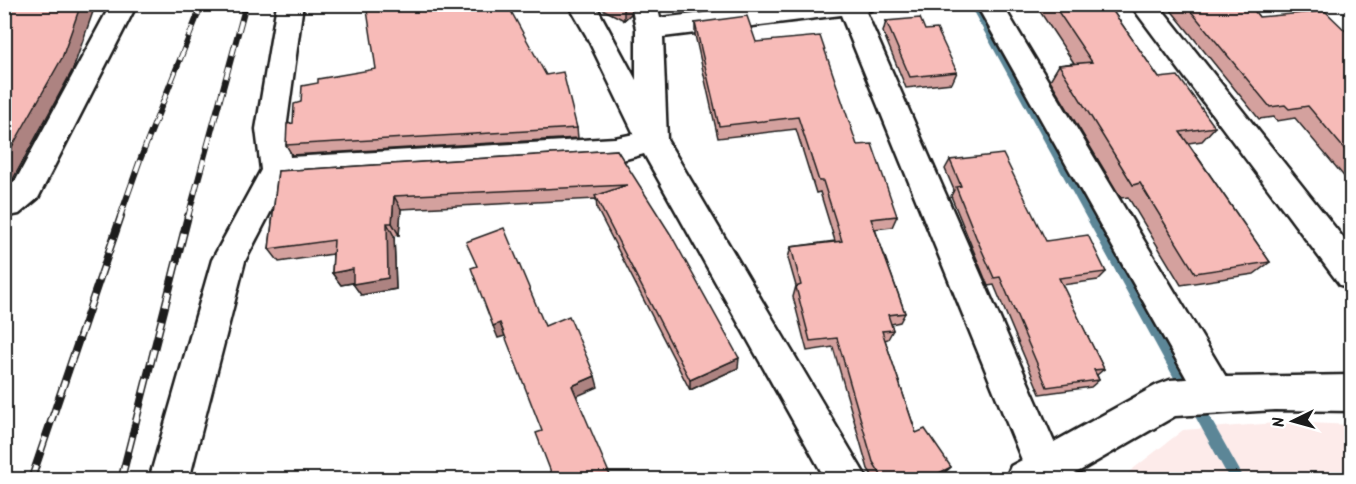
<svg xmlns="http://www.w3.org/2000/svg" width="1356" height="484" viewBox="0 0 1356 484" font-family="Kalam,sans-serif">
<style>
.built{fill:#fdebea}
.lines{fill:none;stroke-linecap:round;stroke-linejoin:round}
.stream{fill:#5c8697;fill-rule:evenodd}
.minor-casing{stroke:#1c1c1c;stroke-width:5}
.minor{fill:#fff;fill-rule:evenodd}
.rail-far1-casing{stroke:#1c1c1c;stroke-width:6}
.rail-casing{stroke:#1c1c1c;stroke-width:8}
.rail-far1{stroke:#fff;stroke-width:4;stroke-dasharray:12;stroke-linecap:butt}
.rail{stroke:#fff;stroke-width:5;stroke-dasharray:15;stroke-linecap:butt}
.wall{fill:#d4a19e;stroke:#1c1c1c;stroke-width:1.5}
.shaded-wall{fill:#ad8381;stroke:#1c1c1c;stroke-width:1.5}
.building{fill:#f7bbb8;stroke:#1c1c1c;stroke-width:1.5}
</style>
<rect width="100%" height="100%" fill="#fff"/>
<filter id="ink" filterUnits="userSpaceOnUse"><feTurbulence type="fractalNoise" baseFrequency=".0167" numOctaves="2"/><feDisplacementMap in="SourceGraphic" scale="12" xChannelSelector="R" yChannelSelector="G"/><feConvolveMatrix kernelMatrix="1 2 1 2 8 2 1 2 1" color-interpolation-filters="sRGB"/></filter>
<g filter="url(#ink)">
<path class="built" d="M1288,422L1351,425V479H1120L1183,430Z"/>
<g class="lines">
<path class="stream" d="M969,4H978L1245,480H1230Z"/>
<g class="minor-casing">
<g id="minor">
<path d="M111,4H137L38,198L19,214L4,217V189L16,180Z"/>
<path d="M277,4H303L286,129L290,157L615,138L634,134L586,35L568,4H595L636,80V29L631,4H657L660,18L782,4H875L871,10L866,12L1054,442L1157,385L1170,380L1187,379L976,4H1002L1226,377L1352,375V411L1275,410L1175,416L1064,480H1005L1011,466L1022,460L841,15L663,37L667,140L868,480H826L644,154L615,162L286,182L245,261L189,480H149L212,260L261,170L256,129Z"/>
<path d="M1130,4H1158L1352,249V289L1340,285Z"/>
</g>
</g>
<use href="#minor" class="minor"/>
<g class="rail-far1-casing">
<g id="rail-far1">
<path d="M120,217L140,160L202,4"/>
<path d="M188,217L246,4"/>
</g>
</g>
<g class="rail-casing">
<g id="rail">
<path d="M31,480L121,216"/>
<path d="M121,480L188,216"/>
</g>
</g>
<use href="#rail-far1" class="rail-far1"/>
<use href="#rail" class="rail"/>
</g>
<g class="wall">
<path d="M597,4H630L631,14L624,20L600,8Z"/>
<path d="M688,4H739V7L690,12Z"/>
<path d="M1035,4H1108L1159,78L1215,127L1202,141L1188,143L1270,262L1254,274L1181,285L1128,197L1121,198L1050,80L1059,65L1074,63Z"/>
<path d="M1166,4H1249L1259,17L1352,37V186L1295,118L1277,121L1274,117L1259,119Z"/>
<path d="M886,21L957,72L952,83L906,88L883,32Z"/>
<path d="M695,23L756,42L857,145L897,216L892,227L875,229L905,313L900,322L891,324L893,330L888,339L885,340L916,433L951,467L943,474L932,480H875L868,469L833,347L807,351L793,297L796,286L788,258L791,247L835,241L820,192L816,193L796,129L718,138L695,35Z"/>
<path d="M546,75L577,128L578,138L292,155L286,145L301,102Z"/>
<path d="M617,150L738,368L690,390L597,209L596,199L401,209L399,235L394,236L396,289L361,295L353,283L341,285L332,273L333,254L279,262L269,249L278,171Z"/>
<path d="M950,160L1046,241L1106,272L1098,280L1062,285L1104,369L1097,375L1099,380L1091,387L1040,394L994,285L988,286L951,196L954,190L945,169Z"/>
</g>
<g class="shaded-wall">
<path d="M81,4H94L95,6L73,69L13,179L4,186V161Z"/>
<path d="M629,4H630L631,14L624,20V9Z"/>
<path d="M394,196L401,209L399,235L392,223Z"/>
<path d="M387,223L394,236L396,289L361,295L353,284Z"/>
<path d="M353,269L362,281L341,285L332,273Z"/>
<path d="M500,323L505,336L498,338L493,326Z"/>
<path d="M739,358L738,368L690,390V380Z"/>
<path d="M595,376L598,387L575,397L572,386Z"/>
<path d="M951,467L943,474L932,480H925Z"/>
</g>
<g class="building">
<path d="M4,4H81L62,58L4,161Z"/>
<path d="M366,4H507L546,75L563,72L577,128L286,145L287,124L293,123L294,104L301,102L302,86L318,83V79L376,69Z"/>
<path d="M614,4H629L624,9Z"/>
<path d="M1053,4H1108L1159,78L1178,76L1215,127L1180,132L1270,262L1195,273L1140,183L1133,185L1059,65L1092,62Z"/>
<path d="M1185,4H1249L1259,17L1325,11L1352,37V158L1308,106L1289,109L1285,105L1270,107Z"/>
<path d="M747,16L756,42L820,36L857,145L872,144L897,216L871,219L905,313L888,315L893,330L882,331L916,433L925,429L951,467L925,480H884L873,462L837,338L810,341L796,287L801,285L791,247L842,241L823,181H819L798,117L719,126L695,23Z"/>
<path d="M920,18L925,30L937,29L957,72L910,77L886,21Z"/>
<path d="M617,150L671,235L739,358L690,380L595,196L627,185L394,196L392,223H387L388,278L353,284V269L332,273L334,240L269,249L278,171Z"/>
<path d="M1003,154L1046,241L1088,235L1106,272L1059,278L1104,369L1094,370L1099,380L1047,387L1000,277L994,278L976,237L956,187L961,186L950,160Z"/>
<path d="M504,228L545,326L569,316L595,376L572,386L612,480H554L536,433L542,431L500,323L493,326L471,268L477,266L466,242Z"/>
</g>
</g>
<rect width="1356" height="484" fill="none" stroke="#fff" stroke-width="24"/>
<rect x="12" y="12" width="1332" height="460" fill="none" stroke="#1c1c1c" stroke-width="2" filter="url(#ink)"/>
<g transform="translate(1293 421) rotate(265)" stroke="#ffffff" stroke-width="4.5" paint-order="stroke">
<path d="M0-4.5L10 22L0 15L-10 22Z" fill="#1c1c1c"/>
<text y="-9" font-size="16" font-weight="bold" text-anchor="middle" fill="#1c1c1c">N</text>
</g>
</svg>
